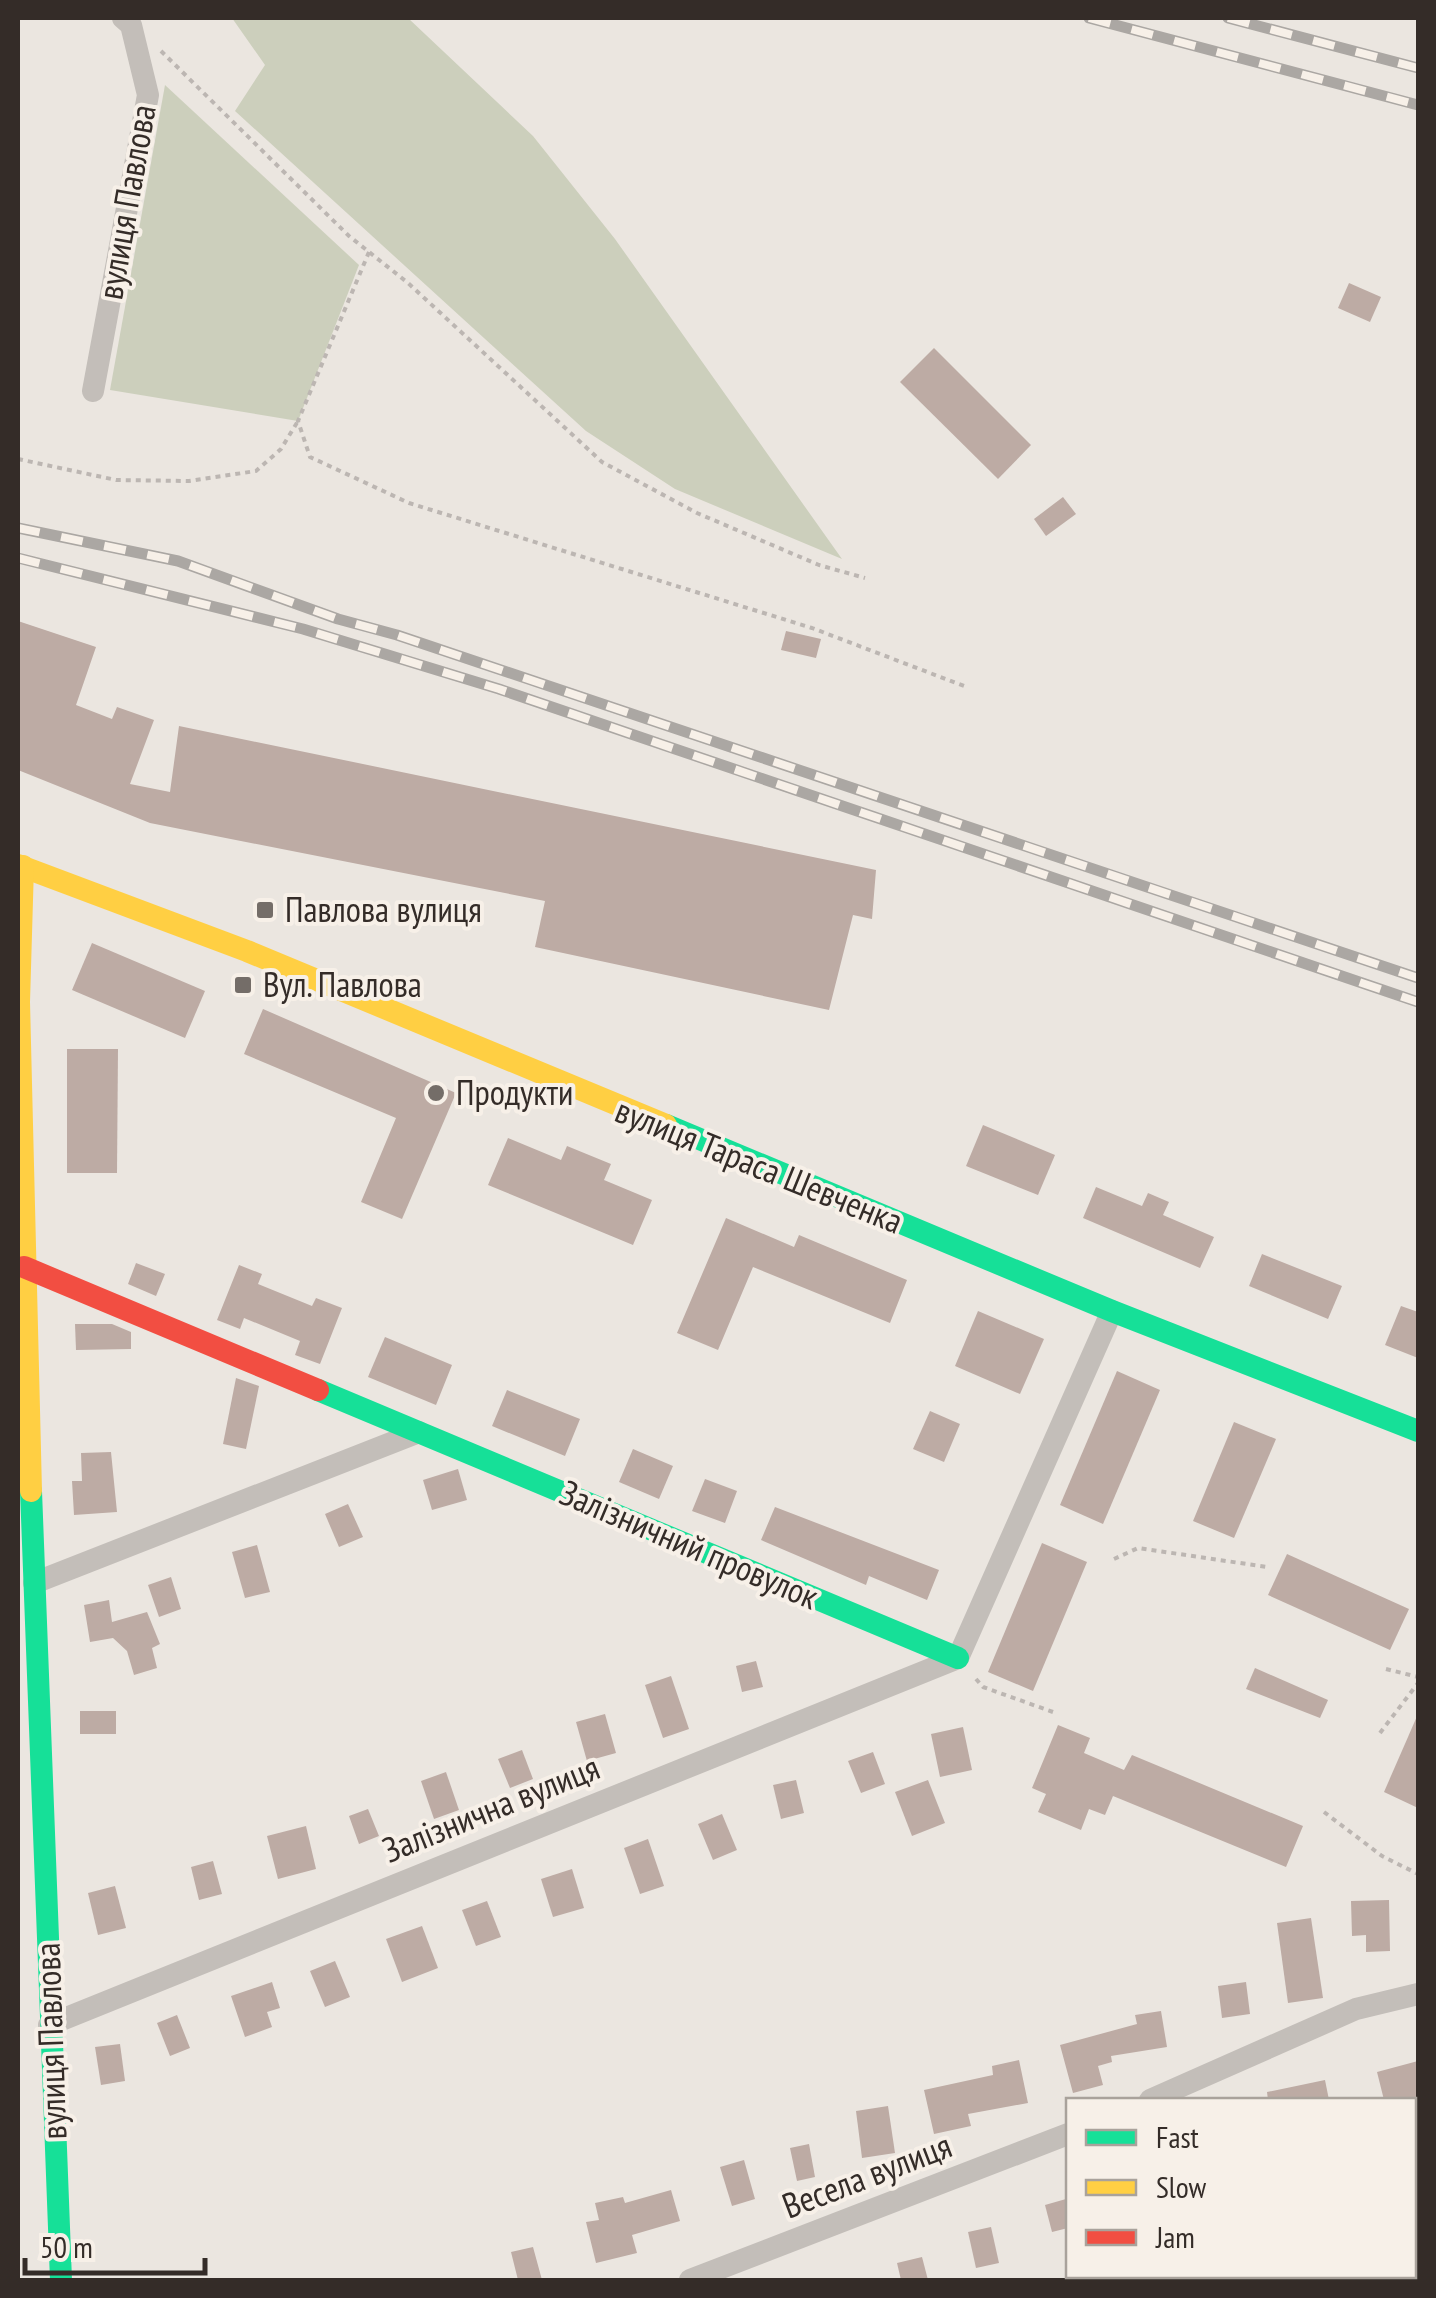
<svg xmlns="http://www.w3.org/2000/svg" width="1436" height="2298" viewBox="0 0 1436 2298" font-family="'PT Sans Narrow',sans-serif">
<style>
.green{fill:#cccfbc}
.building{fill:#bdaba4}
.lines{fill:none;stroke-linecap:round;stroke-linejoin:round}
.path{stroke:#bcb6b2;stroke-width:4;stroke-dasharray:5 5;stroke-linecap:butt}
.street{stroke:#c3beb9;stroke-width:22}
.fast{stroke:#16e098;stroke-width:22}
.slow{stroke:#ffcf43;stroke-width:22}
.jam{stroke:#f24e42;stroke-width:22}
.rail-casing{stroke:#aba7a3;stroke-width:11}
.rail{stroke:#f7f0e8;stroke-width:8;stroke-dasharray:22;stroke-linecap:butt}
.poi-dot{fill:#746d68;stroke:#f7f0e8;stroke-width:4}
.labels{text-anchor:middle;stroke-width:8;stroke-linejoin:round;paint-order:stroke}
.street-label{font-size:35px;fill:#342c28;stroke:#f7f0e8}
.poi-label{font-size:35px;fill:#342c28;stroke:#f7f0e8;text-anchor:start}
</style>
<rect width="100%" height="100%" fill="#ebe6e0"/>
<g class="green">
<path d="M232,18H408L533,136L615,239L842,559L675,489L586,431L235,111L265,65Z"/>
<path d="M165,85L359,265L298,421L110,390Z"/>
</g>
<g class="building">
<path d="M1349,283L1381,297L1370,322L1338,308Z"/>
<path d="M934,348L1031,445L998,479L900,382Z"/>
<path d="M1063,497L1076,514L1046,536L1034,519Z"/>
<path d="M18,621L96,647L76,705L112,719L117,707L154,720L130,784L170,792L179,726L876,870L872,919L853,915L829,1010L535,947L545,901L150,823L18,770Z"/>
<path d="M786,631L821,639L816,658L781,650Z"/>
<path d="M92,943L205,991L185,1038L72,990Z"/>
<path d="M263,1009L456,1093L402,1219L361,1202L396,1118L244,1054Z"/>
<path d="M67,1049H118L117,1173H67Z"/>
<path d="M983,1125L1055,1155L1038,1195L966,1166Z"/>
<path d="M508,1138L561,1160L567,1146L611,1164L604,1180L652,1200L633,1245L488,1185Z"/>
<path d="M1096,1187L1142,1206L1148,1193L1169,1202L1163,1215L1214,1237L1200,1268L1083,1218Z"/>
<path d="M726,1218L794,1247L799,1235L907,1280L890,1323L753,1267L718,1350L677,1333Z"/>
<path d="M1262,1254L1342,1286L1328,1319L1249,1286Z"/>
<path d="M136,1263L165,1274L156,1296L128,1284Z"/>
<path d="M239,1265L262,1274L258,1284L312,1306L316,1298L342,1308L320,1364L295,1355L300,1341L244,1318L240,1329L217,1320Z"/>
<path d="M1401,1306L1418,1312V1358L1385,1345Z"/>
<path d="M978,1311L1044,1339L1020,1394L955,1366Z"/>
<path d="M75,1324H112L131,1332V1349L76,1350Z"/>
<path d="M385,1337L452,1365L436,1405L368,1377Z"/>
<path d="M1117,1371L1160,1390L1103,1524L1060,1505Z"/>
<path d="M236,1378L259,1386L246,1449L223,1444Z"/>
<path d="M507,1390L580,1419L565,1456L492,1426Z"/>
<path d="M930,1411L960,1424L944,1462L913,1449Z"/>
<path d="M1234,1422L1276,1439L1234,1538L1193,1521Z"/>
<path d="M633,1449L673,1466L659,1499L619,1482Z"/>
<path d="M111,1452L117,1512L74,1515L72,1481H82L81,1453Z"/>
<path d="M458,1469L467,1500L432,1510L423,1480Z"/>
<path d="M705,1479L737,1491L725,1523L692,1511Z"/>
<path d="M348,1504L363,1537L339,1547L325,1514Z"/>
<path d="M775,1507L939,1570L927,1600L869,1576L866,1585L761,1540Z"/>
<path d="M1042,1543L1087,1562L1033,1691L988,1672Z"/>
<path d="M257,1545L270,1592L245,1598L232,1552Z"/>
<path d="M1287,1554L1409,1609L1390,1650L1268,1595Z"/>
<path d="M171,1577L181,1609L159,1617L148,1585Z"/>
<path d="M109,1600L112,1622L147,1612L160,1644L152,1648L157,1668L134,1675L127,1651L113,1638L90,1642L84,1605Z"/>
<path d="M756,1661L763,1687L742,1692L736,1666Z"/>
<path d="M1255,1668L1328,1700L1320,1718L1246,1689Z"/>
<path d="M671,1676L689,1729L663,1738L645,1685Z"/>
<rect x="80" y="1711" width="36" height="23"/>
<path d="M605,1714L616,1753L587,1761L576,1722Z"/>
<path d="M1418,1714V1808L1384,1792Z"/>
<path d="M1058,1725L1090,1738L1084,1753L1124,1770L1132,1755L1303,1826L1286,1867L1113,1796L1105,1815L1089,1809L1081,1830L1038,1812L1046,1794L1032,1788Z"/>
<path d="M963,1727L972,1770L940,1777L931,1734Z"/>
<path d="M522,1750L533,1779L510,1788L498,1759Z"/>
<path d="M873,1752L885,1784L861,1793L848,1761Z"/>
<path d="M446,1772L459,1810L434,1819L421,1781Z"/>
<path d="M796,1780L804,1813L781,1819L773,1785Z"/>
<path d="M928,1780L945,1823L912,1836L895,1792Z"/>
<path d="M368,1809L379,1836L359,1844L349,1816Z"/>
<path d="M722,1814L737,1850L713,1860L698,1824Z"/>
<path d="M306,1826L316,1869L278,1879L267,1836Z"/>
<path d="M648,1839L664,1886L640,1894L624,1848Z"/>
<path d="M213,1861L222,1894L199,1900L191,1867Z"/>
<path d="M572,1869L584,1908L553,1917L541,1879Z"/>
<path d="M115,1886L126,1928L98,1935L88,1893Z"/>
<path d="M1389,1900L1390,1951L1366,1952V1935L1352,1936L1351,1901Z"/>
<path d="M487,1901L501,1937L476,1946L462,1910Z"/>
<path d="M1311,1918L1323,1998L1288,2003L1277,1923Z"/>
<path d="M422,1926L438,1968L402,1982L386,1939Z"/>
<path d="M335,1961L350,1997L325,2007L310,1971Z"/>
<path d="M272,1982L280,2008L267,2012L272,2027L245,2037L231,1996Z"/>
<path d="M1246,1982L1250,2014L1222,2018L1218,1986Z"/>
<path d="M1161,2011L1167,2047L1111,2056L1112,2062L1098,2066L1103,2085L1073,2093L1060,2045L1137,2024L1135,2015Z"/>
<path d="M177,2015L190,2048L170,2056L157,2023Z"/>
<path d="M120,2044L125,2081L101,2085L95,2047Z"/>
<path d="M1019,2060L1028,2103L968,2114L971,2126L934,2134L924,2090L993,2075L992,2066Z"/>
<path d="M1418,2061V2100H1384L1377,2072Z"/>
<path d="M1325,2080L1329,2100H1268L1267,2092Z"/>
<path d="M888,2106L895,2153L862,2158L856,2111Z"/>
<path d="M809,2144L815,2177L797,2181L790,2148Z"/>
<path d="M744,2160L755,2199L732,2206L720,2167Z"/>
<path d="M671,2190L680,2221L632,2235L637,2253L596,2263L586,2222L599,2220L595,2203L623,2197L625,2203Z"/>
<path d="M1066,2199L1068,2228L1052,2232L1045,2205Z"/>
<path d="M991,2227L999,2263L976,2268L968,2232Z"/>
<path d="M533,2247L542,2280H518L511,2252Z"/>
<path d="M922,2257L928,2280H901L897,2263Z"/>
</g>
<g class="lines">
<g class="path">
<path d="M161,51L349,236L408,283L602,462L697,513L819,565L865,578"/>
<path d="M369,252L298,421L310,457L409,503L812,628L964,686"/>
<path d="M18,459L116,480L189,481L256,471L281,449L298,421"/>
<path d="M1114,1559L1138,1548L1267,1567"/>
<path d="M1386,1669L1418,1677"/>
<path d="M976,1679L983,1687L1053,1712"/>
<path d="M1380,1733L1418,1683"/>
<path d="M1324,1812L1382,1856L1418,1874"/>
</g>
<g class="street">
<path d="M93,391L148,95L131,25L123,18"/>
<path d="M34,1583L419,1432"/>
<path d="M49,2025L958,1658L1112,1311"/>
<path d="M1150,2100L1356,2009L1418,1994"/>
<path d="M690,2280L1068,2134"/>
</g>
<g class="fast">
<path d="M666,1125L1112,1311L1418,1431"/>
<path d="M318,1390L958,1658"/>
<path d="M31,1491L61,2280"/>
</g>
<g class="slow">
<path d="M18,865L247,951L666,1125"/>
<path d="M23,866L19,1002L31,1491"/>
</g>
<path class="jam" d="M24,1267L318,1390"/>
<g class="rail-casing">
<g id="rail">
<path d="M1089,18L1418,105"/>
<path d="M1228,18L1418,68"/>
<path d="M18,528L178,561L338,619L397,635L1418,978"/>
<path d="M18,558L303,629L499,689L1418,1002"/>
</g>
</g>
<use href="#rail" class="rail"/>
</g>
<g class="poi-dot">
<rect x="255" y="900" width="20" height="20" rx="5"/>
<rect x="233" y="975" width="20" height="20" rx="5"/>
<circle cx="436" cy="1093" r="10"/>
</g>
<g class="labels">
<g class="street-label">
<text transform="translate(127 202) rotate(-80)" y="12">вулиця Павлова</text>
<text transform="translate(759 1166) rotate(22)" y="12">вулиця Тараса Шевченка</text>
<text transform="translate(689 1545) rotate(23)" y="12">Залізничний провулок</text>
<text transform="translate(491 1809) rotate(-22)" y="12">Залізнична вулиця</text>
<text transform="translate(51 2041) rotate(-92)" y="12">вулиця Павлова</text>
<text transform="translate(867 2176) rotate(-21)" y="12">Весела вулиця</text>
</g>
<g class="poi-label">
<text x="285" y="922">Павлова вулиця</text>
<text x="263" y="997">Вул. Павлова</text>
<text x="456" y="1105">Продукти</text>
</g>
</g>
<rect width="1436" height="2298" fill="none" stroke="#342c28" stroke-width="40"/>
<rect x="1066" y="2098" width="350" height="180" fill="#f7f0e8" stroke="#a9a29b" stroke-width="2.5"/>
<rect x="1086" y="2130" width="50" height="15" fill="#16e098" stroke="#a9a29b" stroke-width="2.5"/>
<text x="1156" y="2148" font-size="30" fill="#342c28">Fast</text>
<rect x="1086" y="2180" width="50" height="15" fill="#ffcf43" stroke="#a9a29b" stroke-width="2.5"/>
<text x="1156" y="2198" font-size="30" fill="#342c28">Slow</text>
<rect x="1086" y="2230" width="50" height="15" fill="#f24e42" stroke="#a9a29b" stroke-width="2.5"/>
<text x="1156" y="2248" font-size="30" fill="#342c28">Jam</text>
<path d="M25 2258v15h180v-15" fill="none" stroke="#342c28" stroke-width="5"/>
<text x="40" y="2258" font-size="30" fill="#342c28" stroke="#f7f0e8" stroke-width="8" paint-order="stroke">50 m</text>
</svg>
